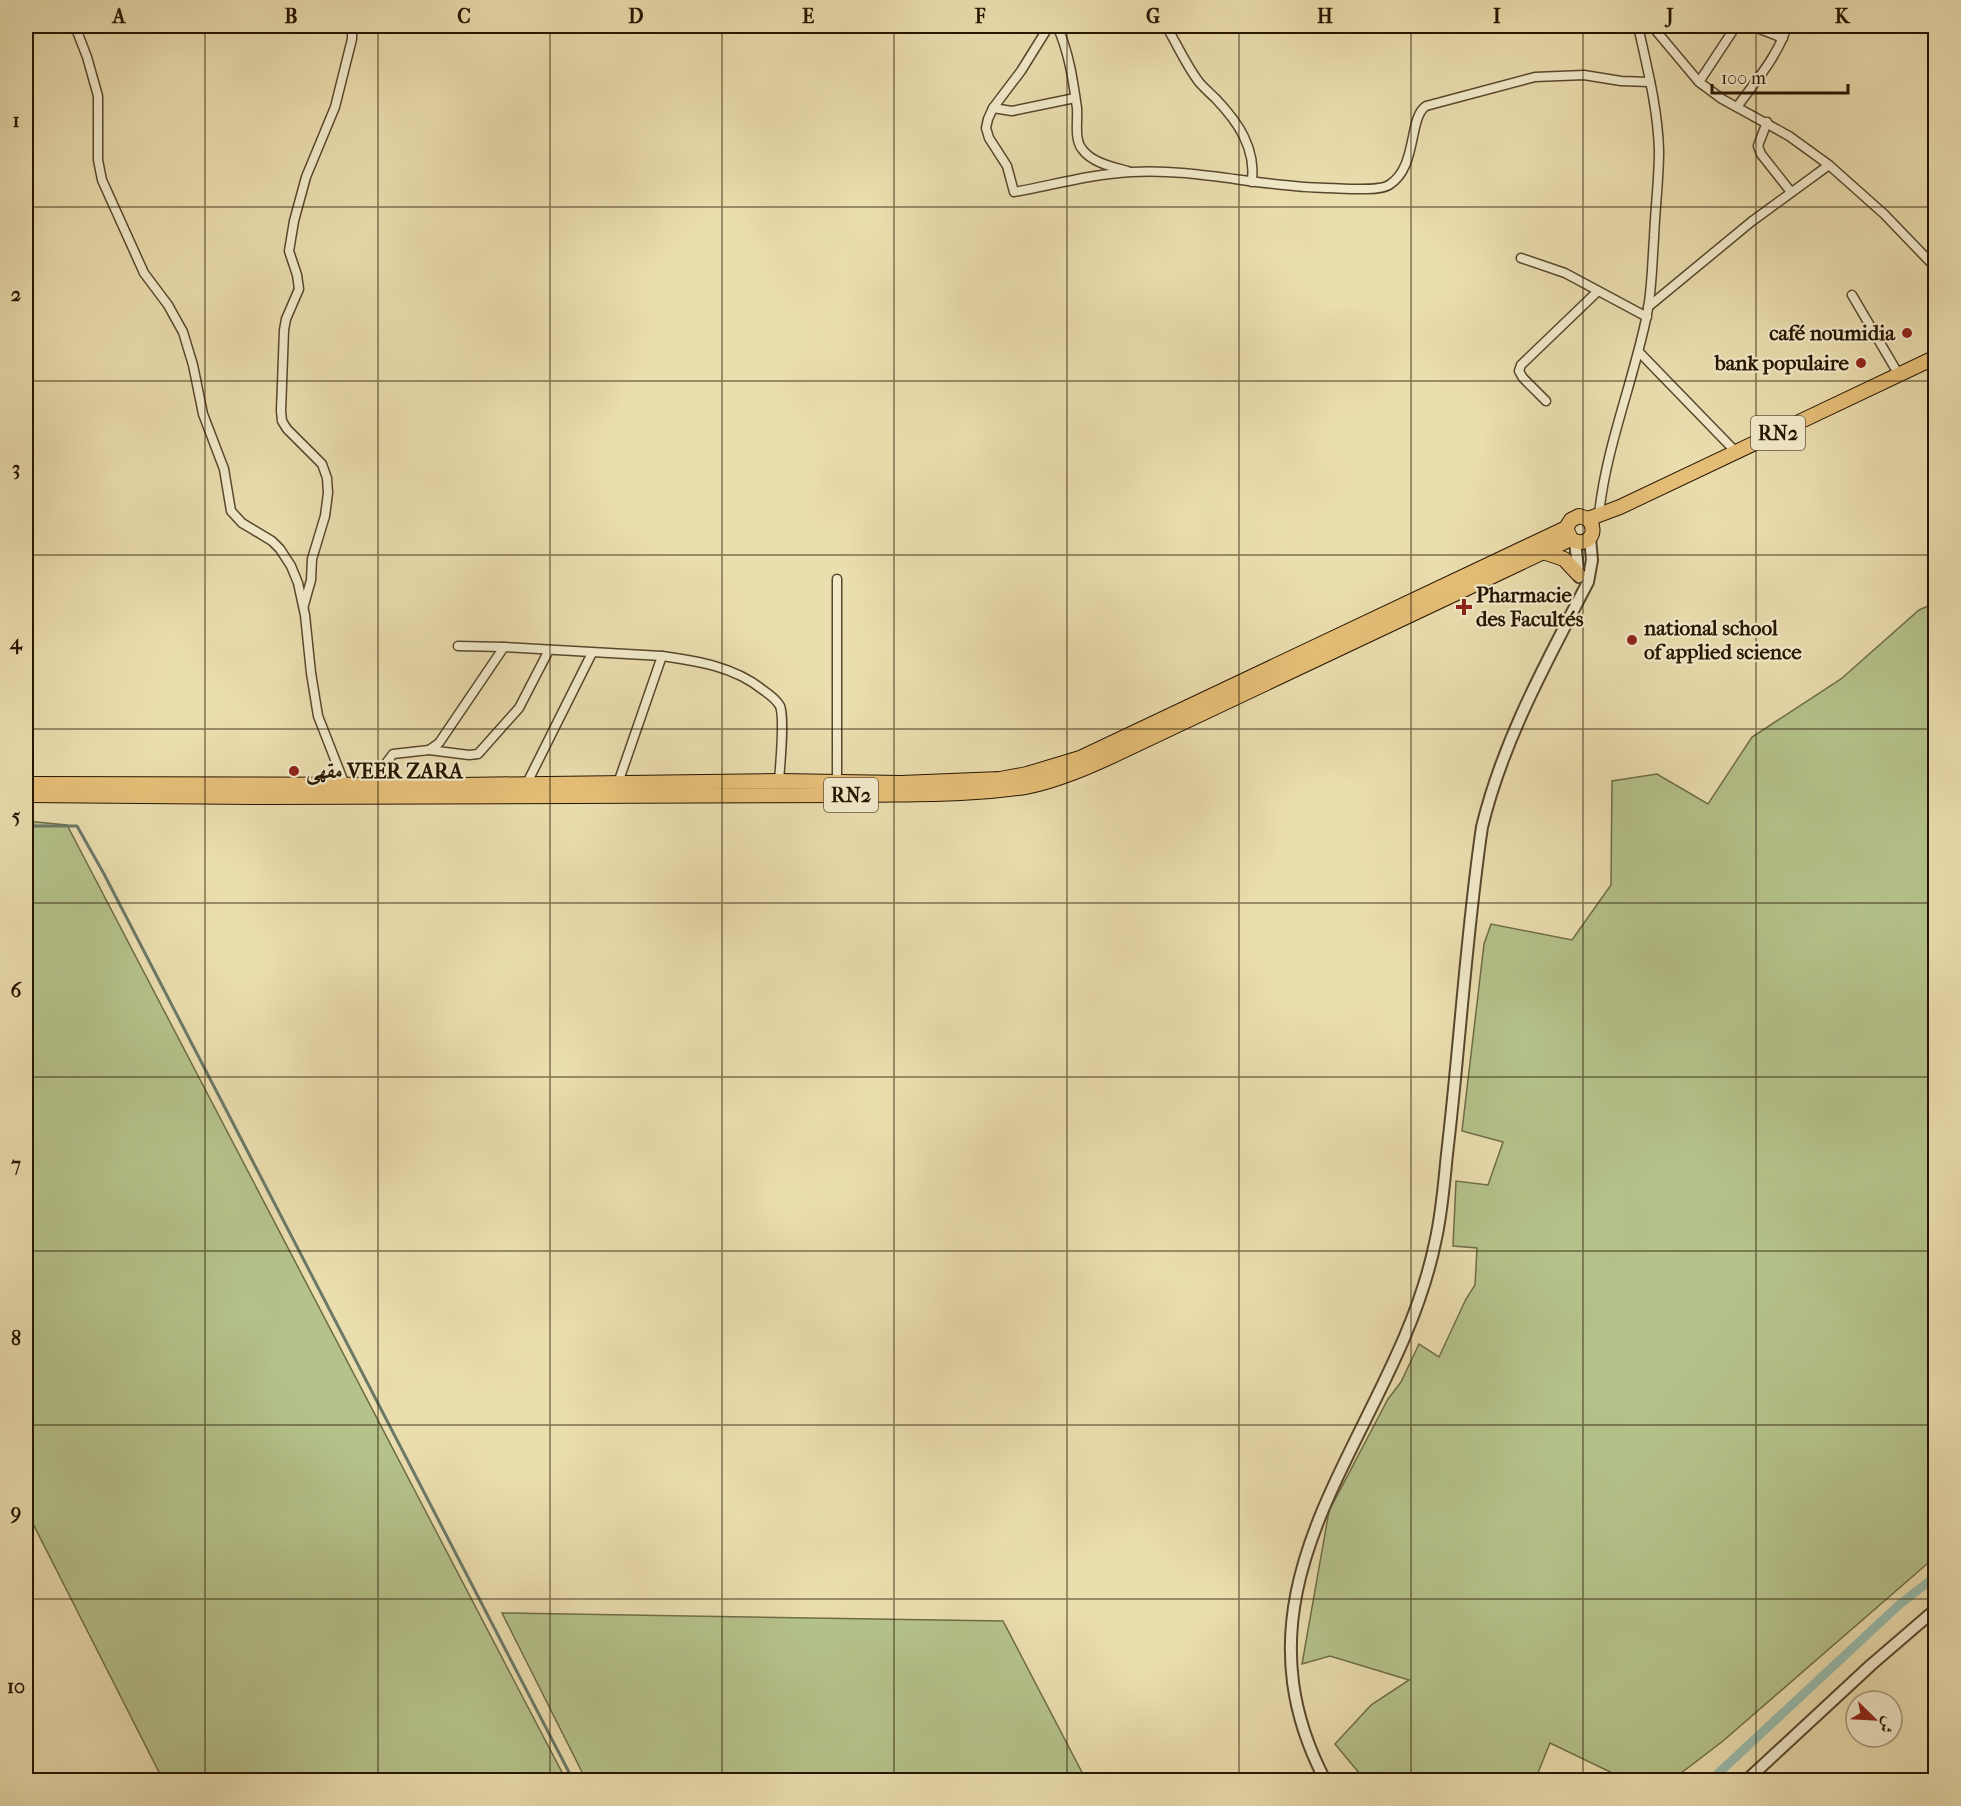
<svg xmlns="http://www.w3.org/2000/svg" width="1961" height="1806" viewBox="0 0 1961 1806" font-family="'IM FELL French Canon',Amiri,serif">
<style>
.green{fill:#b5c28b;stroke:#6e6c46;stroke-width:1.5}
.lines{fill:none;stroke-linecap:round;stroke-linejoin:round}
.stream{stroke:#6b7968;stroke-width:3}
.canal{stroke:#98bbad;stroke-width:9}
.minor-casing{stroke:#58472c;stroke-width:11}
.tertiary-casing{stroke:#58472c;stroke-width:14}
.trunk-casing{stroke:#271500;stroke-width:16}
.minor{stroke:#f1e9ca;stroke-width:8}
.tertiary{stroke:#f1e9ca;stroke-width:10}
.trunk{stroke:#e5be77;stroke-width:14}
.grid{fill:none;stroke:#271500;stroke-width:1.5;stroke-opacity:0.55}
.poi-dot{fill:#8f2418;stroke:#f1e9ca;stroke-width:2}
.labels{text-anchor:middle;stroke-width:4.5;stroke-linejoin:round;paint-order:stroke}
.shield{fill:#f1e9ca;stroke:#64553d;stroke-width:1.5}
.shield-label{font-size:20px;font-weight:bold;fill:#271500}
.poi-label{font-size:21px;font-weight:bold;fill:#271500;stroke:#f1e9ca;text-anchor:start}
.neatline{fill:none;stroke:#271500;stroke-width:2}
.grid-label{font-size:20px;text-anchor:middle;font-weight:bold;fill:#271500}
</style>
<rect width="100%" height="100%" fill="#eaddae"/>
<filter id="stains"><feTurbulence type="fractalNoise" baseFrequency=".00333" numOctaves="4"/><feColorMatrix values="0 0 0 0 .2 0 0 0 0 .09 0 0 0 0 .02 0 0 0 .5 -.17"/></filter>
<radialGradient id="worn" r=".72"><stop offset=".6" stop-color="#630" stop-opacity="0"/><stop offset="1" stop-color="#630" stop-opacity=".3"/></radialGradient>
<g class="green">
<path d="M1935,603V1557L1723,1741L1672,1780H1627L1550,1743L1535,1780H1365L1335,1744L1371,1705L1409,1680L1330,1656L1302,1664L1329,1511L1388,1399L1401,1382L1419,1344L1439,1357L1466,1299L1475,1285L1477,1248L1453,1246L1456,1181L1488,1185L1503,1142L1462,1131L1484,944L1491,924L1572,940L1611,885L1612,781L1657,774L1708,804L1752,737L1841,679L1919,610Z"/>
<path d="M26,821L67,825L566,1780H163L26,1510Z"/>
<path d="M502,1613L1003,1621L1086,1780H586Z"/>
</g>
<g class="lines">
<path class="stream" d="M26,826H77L104,874L573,1780"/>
<path class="canal" d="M1711,1780L1900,1604L1936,1576"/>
<g class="minor-casing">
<g id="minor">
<path d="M75,26L87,57L98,96V160L102,180L144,273L168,305L183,332L193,365L203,414L224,469L231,511L242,523L272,541L280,549L291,566L298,583L305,615L311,673L318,716L345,785"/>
<path d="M1049,26L1021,71L993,108L988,119L986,128L989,138L1007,166L1014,192C1053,185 1092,174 1131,172C1196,168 1260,187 1326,188C1340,188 1378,192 1389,185C1418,167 1408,118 1426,106L1535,77L1584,75L1621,81L1650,82"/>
<path d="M1057,26C1069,52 1073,80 1077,108C1078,121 1074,139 1082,149C1092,163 1113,167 1128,171"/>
<path d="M1166,26C1177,44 1186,65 1199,82C1204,88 1210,93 1216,99C1238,122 1256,148 1252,182"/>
<path d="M1652,26L1699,82L1722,99L1789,136L1829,165L1884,214L1936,268"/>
<path d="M1752,26L1783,38"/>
<path d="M1699,82L1736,26"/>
<path d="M1737,107C1755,82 1778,56 1787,26"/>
<path d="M993,108L1012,111L1075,98"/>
<path d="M1767,122L1758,146L1761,154L1791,192"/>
<path d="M1521,258L1565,273L1647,317"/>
<path d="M1852,295L1899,375"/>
<path d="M1648,307L1751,222L1829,165"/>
<path d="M1639,352L1736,452"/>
<path d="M1546,401L1523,378L1519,371L1521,365L1598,291"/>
<path d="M1599,514C1606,448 1632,385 1646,319C1652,293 1652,265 1654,238C1655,209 1659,180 1659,151C1658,109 1647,67 1638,26"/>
<path d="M304,605L311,580L312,559L325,516L328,493L327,478L322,464L287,429L282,421L281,411L284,330L286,319L299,289L297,275L289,251L294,221L306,177L335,107L352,39V26"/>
<path d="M458,646L504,647"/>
<path d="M662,656C698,661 735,667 763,690C769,694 776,699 780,706C785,719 780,765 779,781"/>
<path d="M429,750L469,755L478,754L519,708L549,650"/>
<path d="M527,783L592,653"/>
<path d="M837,783V579"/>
<path d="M380,785L387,762L393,754L429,750L439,743L504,647L662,656L618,783"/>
</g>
</g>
<g class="tertiary-casing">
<g id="tertiary">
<path d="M1575,542L1579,577"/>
<path d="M1325,1780C1217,1574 1396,1432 1435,1243C1442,1213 1444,1183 1447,1154C1460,1045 1466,935 1482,827C1503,740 1547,661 1588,582L1592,560L1590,538"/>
<path d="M1747,1780L1871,1665L1936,1609"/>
</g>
</g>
<g class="trunk-casing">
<g id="trunk">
<path d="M1588,519L1620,507L1936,357"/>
<path d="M1543,552L1564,559L1578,574"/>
<path d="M26,784L459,785L779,781L901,783L1000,779L1027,774L1080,758L1566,528"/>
<path d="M26,795L267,797L867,795C920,794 973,795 1025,787C1053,782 1082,770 1108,758L1571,539C1586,549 1600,533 1588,519L1579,516L1571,520L1566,528L1571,539"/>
</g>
</g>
<use href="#minor" class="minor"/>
<use href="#tertiary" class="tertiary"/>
<use href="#trunk" class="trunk"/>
</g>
<path class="grid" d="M205,26V1780M378,26V1780M550,26V1780M722,26V1780M894,26V1780M1067,26V1780M1239,26V1780M1411,26V1780M1583,26V1780M1756,26V1780M26,207H1936M26,381H1936M26,555H1936M26,729H1936M26,903H1936M26,1077H1936M26,1251H1936M26,1425H1936M26,1599H1936"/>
<g class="poi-dot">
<circle cx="1907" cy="333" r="6"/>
<circle cx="1861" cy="363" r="6"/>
<path d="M1461 598h6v6h6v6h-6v6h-6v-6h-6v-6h6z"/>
<circle cx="1632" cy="640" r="6"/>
<circle cx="294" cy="771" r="6"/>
</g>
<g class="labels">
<g class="shield">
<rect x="1751" y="416" width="54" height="34" rx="4.5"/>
<rect x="824" y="778" width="54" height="34" rx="4.5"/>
</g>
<g class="shield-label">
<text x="1778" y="440">RN2</text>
<text x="851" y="802">RN2</text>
</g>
<g class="poi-label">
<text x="1895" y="340" text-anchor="end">café noumidia</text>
<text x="1849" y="370" text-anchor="end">bank populaire</text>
<text x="1476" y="602">Pharmacie<tspan x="1476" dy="24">des Facultés</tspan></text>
<text x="1644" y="635">national school<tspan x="1644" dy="24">of applied science</tspan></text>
<text x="306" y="778">مقهى VEER ZARA</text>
</g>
</g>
<rect width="1961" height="1806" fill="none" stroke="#eaddae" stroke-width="66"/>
<g transform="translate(1874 1719) rotate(114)"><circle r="28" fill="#f1e9ca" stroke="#a09479" stroke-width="1.5"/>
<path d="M0-4.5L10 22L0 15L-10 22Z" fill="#8f2418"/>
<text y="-9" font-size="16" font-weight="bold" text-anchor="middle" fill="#271500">ش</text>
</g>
<path d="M1712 84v9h136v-9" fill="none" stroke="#271500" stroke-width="3"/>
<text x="1721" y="84" font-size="18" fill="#271500" stroke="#f1e9ca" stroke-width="4.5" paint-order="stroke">100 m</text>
<rect x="33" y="33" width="1895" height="1740" class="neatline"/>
<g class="grid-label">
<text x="119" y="23">A</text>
<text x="291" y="23">B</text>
<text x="464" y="23">C</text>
<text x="636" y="23">D</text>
<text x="808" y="23">E</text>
<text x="980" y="23">F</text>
<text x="1153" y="23">G</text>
<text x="1325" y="23">H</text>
<text x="1497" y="23">I</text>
<text x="1670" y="23">J</text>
<text x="1842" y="23">K</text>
<text x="16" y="127">1</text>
<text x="16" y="301">2</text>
<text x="16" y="475">3</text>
<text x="16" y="649">4</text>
<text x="16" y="823">5</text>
<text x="16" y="997">6</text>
<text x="16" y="1171">7</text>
<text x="16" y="1345">8</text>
<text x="16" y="1519">9</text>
<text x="16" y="1693">10</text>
</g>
<rect width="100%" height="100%" filter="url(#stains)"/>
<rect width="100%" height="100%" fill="url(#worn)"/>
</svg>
